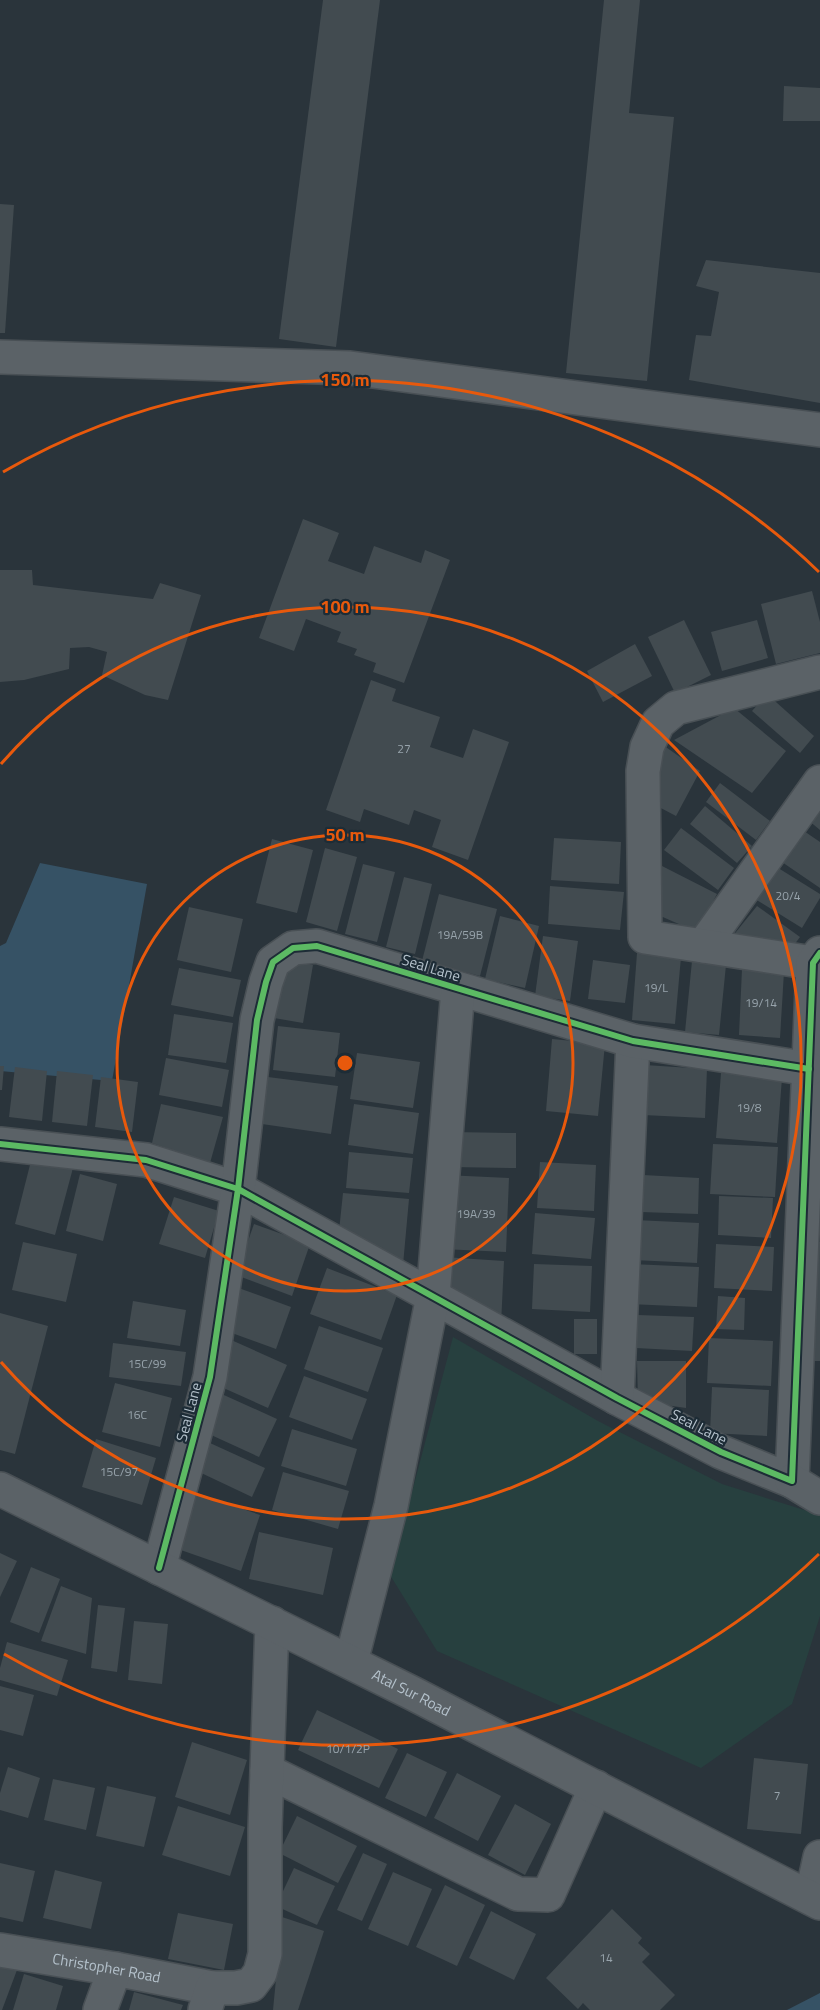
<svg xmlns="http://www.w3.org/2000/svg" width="820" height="2010" viewBox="0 0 820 2010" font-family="'Titillium Web',sans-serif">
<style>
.green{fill:#27403f}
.water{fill:#365265}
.building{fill:#424b50}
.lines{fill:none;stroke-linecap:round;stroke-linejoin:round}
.minor-casing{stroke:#495055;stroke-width:36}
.tertiary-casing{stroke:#495055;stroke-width:36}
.minor{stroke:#5b6267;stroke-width:33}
.tertiary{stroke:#5b6267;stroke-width:33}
.cycleway-casing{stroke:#1d2c36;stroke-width:10}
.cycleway{stroke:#5cba63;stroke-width:6}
.ring{fill:none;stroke:#e8590c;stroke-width:3}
.labels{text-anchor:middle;stroke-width:4.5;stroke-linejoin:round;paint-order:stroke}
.number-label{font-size:12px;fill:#98a4ac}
.street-label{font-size:15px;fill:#b4c1cb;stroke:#1d2c36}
.centre{fill:#e8590c;stroke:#1d2c36;stroke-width:3}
.ring-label{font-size:18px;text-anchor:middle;font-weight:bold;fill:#e8590c;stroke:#1d2c36;stroke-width:4.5;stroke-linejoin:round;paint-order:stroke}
</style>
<rect width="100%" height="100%" fill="#2a343b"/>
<path class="green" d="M453,1337L598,1421L722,1484L820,1515V1616L792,1704L701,1768L437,1651L390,1575Z"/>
<g class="water">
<path d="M40,863L147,884L112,1081L0,1071V946L6,943Z"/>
<path d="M820,1993V2010H787Z"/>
</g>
<g class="building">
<path d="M323,0H380L336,347L279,339Z"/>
<path d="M604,0H640L629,113L674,117L647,381L566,373Z"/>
<path d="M784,86L820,88V121H783Z"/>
<path d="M0,204L14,205L5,333H0Z"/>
<path d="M706,260L820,273V403L689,380L696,335L711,336L719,292L696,286Z"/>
<path d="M303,519L339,533L328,561L364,574L374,546L421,563L425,550L450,560L404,683L373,672L376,663L354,655L357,649L337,642L341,632L306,619L294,651L259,638Z"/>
<path d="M0,570H32L33,585L153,599L160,583L201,595L168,700L145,695L102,675L107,652L89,647L70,648L69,669L24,680L0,682Z"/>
<path d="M812,591L820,622V653L776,664L761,604Z"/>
<path d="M684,620L711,675L675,693L648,637Z"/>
<path d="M757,620L768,658L722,671L711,632Z"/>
<path d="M635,644L652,676L603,702L587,671Z"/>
<path d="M371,680L396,689L392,701L440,717L430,747L463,758L473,729L509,742L468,860L432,847L441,820L414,810L409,825L364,809L360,822L326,810Z"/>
<path d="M767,694L814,736L800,753L752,711Z"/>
<path d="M734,708L786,751L752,793L674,740Z"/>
<path d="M660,743L700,771L676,816L657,806Z"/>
<path d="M720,783L770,821L756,840L706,802Z"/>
<path d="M820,803V830L808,820Z"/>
<path d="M705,806L752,846L737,863L690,824Z"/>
<path d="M681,828L734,868L718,890L664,850Z"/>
<path d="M801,829L820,842V888L779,860Z"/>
<path d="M554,838L621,842L619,884L551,880Z"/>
<path d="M272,839L313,850L297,913L256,903Z"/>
<path d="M325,848L357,857L337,931L306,922Z"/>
<path d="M363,864L395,872L377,942L345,934Z"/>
<path d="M662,866L717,894L697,932L649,911Z"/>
<path d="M775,866L820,894V898L802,928L755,899Z"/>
<path d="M404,877L432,884L415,954L386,947Z"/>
<path d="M550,886L624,892L620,930L548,924Z"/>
<path d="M439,894L497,909L480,976L422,961Z"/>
<path d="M757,906L800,937L785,957L727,943Z"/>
<path d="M189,907L243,919L231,972L177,960Z"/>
<path d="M500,916L539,926L525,988L485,979Z"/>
<path d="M543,936L578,941L570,1001L535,996Z"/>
<path d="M637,953L681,957L675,1024L632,1020Z"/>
<path d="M593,960L630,965L625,1003L588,999Z"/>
<path d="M284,961L313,965L303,1023L274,1018Z"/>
<path d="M692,961L726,965L719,1035L685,1032Z"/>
<path d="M179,968L241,980L233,1017L171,1005Z"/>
<path d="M742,969L784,972L780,1038L739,1035Z"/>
<path d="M174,1014L233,1023L226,1063L168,1055Z"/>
<path d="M278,1026L340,1033L335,1077L273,1070Z"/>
<path d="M552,1039L605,1044L598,1116L546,1111Z"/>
<path d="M357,1053L420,1062L413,1108L350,1099Z"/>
<path d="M166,1058L229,1070L222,1107L159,1095Z"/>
<path d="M645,1065L707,1069L705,1118L643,1115Z"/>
<path d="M0,1066H4L2,1090H0Z"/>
<path d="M15,1067L47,1071L42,1121L9,1117Z"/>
<path d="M57,1071L93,1075L87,1126L52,1122Z"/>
<path d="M721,1073L782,1078L777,1143L716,1138Z"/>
<path d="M101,1077L138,1082L132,1132L95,1127Z"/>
<path d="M268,1077L338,1086L331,1134L262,1124Z"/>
<path d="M161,1104L223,1117L210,1163L152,1143Z"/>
<path d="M354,1104L419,1113L413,1154L348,1145Z"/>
<path d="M452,1132L516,1133V1168L452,1167Z"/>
<path d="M713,1144L778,1147L775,1197L710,1194Z"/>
<path d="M349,1152L413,1158L409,1193L346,1188Z"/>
<path d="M32,1157L73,1168L55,1235L15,1224Z"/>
<path d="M540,1162L596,1165L594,1211L537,1208Z"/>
<path d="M80,1174L117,1184L103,1241L66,1231Z"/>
<path d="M445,1175L509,1178L506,1252L442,1249Z"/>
<path d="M643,1175L699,1178L698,1214L641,1212Z"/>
<path d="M343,1193L409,1199L403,1265L339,1231Z"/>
<path d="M719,1196L773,1198L771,1238L718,1235Z"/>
<path d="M174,1197L219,1211L205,1258L159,1244Z"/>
<path d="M535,1213L595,1218L591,1259L532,1254Z"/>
<path d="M635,1220L699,1223L697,1263L633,1260Z"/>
<path d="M254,1224L310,1244L292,1296L236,1275Z"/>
<path d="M23,1242L77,1254L66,1302L12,1290Z"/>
<path d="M818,1242H820V1361H814Z"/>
<path d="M716,1244L774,1247L772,1291L714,1288Z"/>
<path d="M444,1257L504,1261L501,1325L450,1304Z"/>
<path d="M534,1264L592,1266L590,1312L532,1309Z"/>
<path d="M631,1264L699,1267L697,1307L629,1304Z"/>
<path d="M327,1268L397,1295L381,1340L310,1314Z"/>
<path d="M233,1286L291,1307L276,1349L218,1328Z"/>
<path d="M718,1296L745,1298L744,1330L716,1329Z"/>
<path d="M133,1301L186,1310L180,1346L127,1338Z"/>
<path d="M0,1313L48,1326L15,1454L0,1450Z"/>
<path d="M638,1315L694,1317L692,1351L636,1348Z"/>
<rect x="574" y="1319" width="23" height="35"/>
<path d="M319,1326L383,1348L368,1392L304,1369Z"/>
<path d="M709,1338L773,1341L771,1386L707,1383Z"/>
<path d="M229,1339L287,1365L268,1408L210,1382Z"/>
<path d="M113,1343L186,1352L181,1386L109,1377Z"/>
<path d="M637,1361H686V1408L638,1401Z"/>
<path d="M304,1376L367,1399L352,1440L289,1417Z"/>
<path d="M115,1383L172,1398L160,1447L102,1432Z"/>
<path d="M712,1387L769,1390L767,1436L710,1433Z"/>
<path d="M215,1391L277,1419L259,1457L198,1429Z"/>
<path d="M292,1429L357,1449L346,1486L281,1466Z"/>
<path d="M96,1439L156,1458L142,1505L82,1487Z"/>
<path d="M210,1443L265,1468L252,1497L197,1471Z"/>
<path d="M283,1472L349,1491L338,1529L272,1510Z"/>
<path d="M194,1492L260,1515L241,1571L175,1548Z"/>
<path d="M259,1532L333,1548L323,1595L249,1579Z"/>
<path d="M0,1553L17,1561L0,1597Z"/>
<path d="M31,1567L60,1579L39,1633L10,1622Z"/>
<path d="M61,1586L92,1598L86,1654L41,1641Z"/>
<path d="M98,1605L125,1608L117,1672L91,1668Z"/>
<path d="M134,1621L168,1624L162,1684L128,1680Z"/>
<path d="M7,1642L68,1660L57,1696L0,1680V1668Z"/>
<path d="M0,1686L34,1695L23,1736L0,1730Z"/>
<path d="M317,1710L398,1749L379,1788L298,1750Z"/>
<path d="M192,1742L247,1760L230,1815L175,1797Z"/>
<path d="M407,1753L447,1772L426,1817L385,1798Z"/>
<path d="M754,1758L808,1764L801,1834L747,1829Z"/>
<path d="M8,1767L40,1778L28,1818L0,1810V1793Z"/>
<path d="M457,1773L501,1796L478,1841L434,1818Z"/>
<path d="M53,1779L95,1788L86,1830L44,1820Z"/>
<path d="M107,1786L156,1797L144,1847L96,1836Z"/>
<path d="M515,1804L551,1824L525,1875L488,1855Z"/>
<path d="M178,1806L245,1827L230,1876L162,1855Z"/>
<path d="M297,1816L357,1846L338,1883L279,1853Z"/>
<path d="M363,1853L387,1864L362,1921L337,1910Z"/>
<path d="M0,1863L35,1871L23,1922L0,1917Z"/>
<path d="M294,1868L335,1886L317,1925L276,1906Z"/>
<path d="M55,1870L102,1882L91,1929L43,1918Z"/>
<path d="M393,1872L432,1889L408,1946L368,1929Z"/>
<path d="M445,1885L485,1905L457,1966L416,1947Z"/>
<path d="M612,1909L642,1938L638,1943L650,1954L642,1962L675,1995L660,2010H590L583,2003L578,2009L546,1978Z"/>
<path d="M491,1911L536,1934L514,1980L469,1958Z"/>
<path d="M178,1913L233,1924L224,1970L168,1959Z"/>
<path d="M282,1917L324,1931L298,2010H273Z"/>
<path d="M0,1964L17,1970L2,2010H0Z"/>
<path d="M24,1974L63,1986L56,2010H13Z"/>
<path d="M134,1992L183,2005L181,2010H129Z"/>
</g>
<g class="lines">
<g class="minor-casing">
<g id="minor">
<path d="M0,357L350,368L820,430"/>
<path d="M703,946L820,782"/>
<path d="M813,963L645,937L643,771L647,747L658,723L676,708L820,672"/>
<path d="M0,1144L146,1160L238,1189L617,1398L721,1452L792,1481L813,963L820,953"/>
<path d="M617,1398L633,1041"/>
<path d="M792,1481L820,1498"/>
<path d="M159,1568L210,1377L238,1189L257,1020L266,982L273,962L293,948L317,946L633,1041L809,1069"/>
<path d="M351,1662L391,1506L433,1296L458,989"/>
<path d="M267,1771L518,1894L548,1895L596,1787"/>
<path d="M811,1898L820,1857"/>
<path id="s1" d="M0,1950L115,1969L212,1988"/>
<path d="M100,2010L115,1969"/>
<path d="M205,2010L212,1988H236L251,1985L260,1973L265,1954V1829L272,1623"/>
</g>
</g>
<g class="tertiary-casing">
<g id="tertiary">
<path id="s2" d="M0,1489L412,1693L820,1903"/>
</g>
</g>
<use href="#minor" class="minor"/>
<use href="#tertiary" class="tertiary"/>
<g class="cycleway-casing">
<g id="cycleway">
<path d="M0,1144L146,1160L238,1189L617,1398L721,1452L792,1481L813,963L820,953"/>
<path d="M159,1568L210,1377L238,1189L257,1020L266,982L273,962L293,948L317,946L633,1041L809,1069"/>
</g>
</g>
<use href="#cycleway" class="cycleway"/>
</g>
<g class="ring">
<circle cx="345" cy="1063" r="228"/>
<path d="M1 764A456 456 0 1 1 1 1362"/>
<path d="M819 1554A683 683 0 0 1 4 1654M3 472A683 683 0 0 1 819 572"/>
</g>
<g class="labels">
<g class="number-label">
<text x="404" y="753">27</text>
<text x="788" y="900">20/4</text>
<text x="460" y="939">19A/59B</text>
<text x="656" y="992">19/L</text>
<text x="761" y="1007">19/14</text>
<text x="749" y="1112">19/8</text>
<text x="476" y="1218">19A/39</text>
<text x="147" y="1368">15C/99</text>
<text x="137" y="1419">16C</text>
<text x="119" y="1476">15C/97</text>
<text x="348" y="1753">10/1/2P</text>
<text x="777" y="1800">7</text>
<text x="606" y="1962">14</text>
</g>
<g class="street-label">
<text transform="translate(431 968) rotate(17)" y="5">Seal Lane</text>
<text transform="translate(189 1412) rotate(-75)" y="5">Seal Lane</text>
<text transform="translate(699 1427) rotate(27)" y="5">Seal Lane</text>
<text dy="5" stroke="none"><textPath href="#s2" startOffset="459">Atal Sur Road</textPath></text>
<text dy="5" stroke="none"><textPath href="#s1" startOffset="108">Christopher Road</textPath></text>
</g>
</g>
<circle cx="345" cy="1063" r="9" class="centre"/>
<g class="ring-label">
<text x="345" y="386">150 m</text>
<text x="345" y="613">100 m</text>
<text x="345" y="841">50 m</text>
</g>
</svg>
